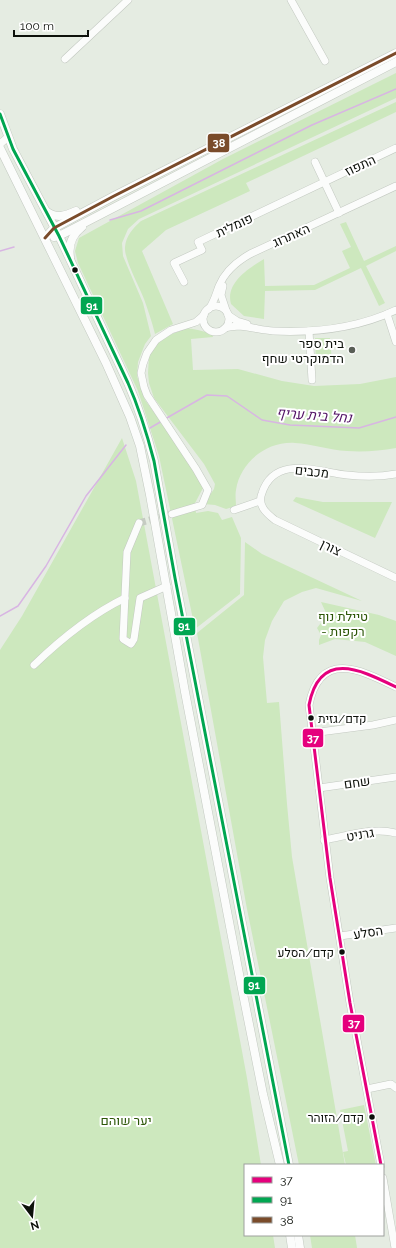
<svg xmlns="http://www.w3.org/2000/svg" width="396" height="1248" viewBox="0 0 396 1248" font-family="Raleway,Heebo,sans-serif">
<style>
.green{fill:#cde8be}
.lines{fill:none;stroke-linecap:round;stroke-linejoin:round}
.stream{stroke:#d8b5e3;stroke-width:1.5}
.minor-tunnel{stroke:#c5cbc2;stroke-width:7;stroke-dasharray:7 3.5;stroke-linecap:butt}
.minor-casing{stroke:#c3c9c1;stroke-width:8}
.major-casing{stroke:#c3c9c1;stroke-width:9}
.minor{stroke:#fbfcfb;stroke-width:7}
.major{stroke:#fbfcfb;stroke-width:8}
.bus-1-casing{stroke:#fff;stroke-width:6}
.bus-2-casing{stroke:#fff;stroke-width:6}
.bus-3-casing{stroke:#fff;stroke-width:6}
.bus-1{stroke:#e5007d;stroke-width:3}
.bus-2{stroke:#00a651;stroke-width:3}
.bus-3{stroke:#7a4b2a;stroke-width:3}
.bus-dot{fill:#0d110b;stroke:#fff;stroke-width:1.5}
.poi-dot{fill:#595e56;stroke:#fff;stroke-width:1.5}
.labels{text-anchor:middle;stroke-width:4;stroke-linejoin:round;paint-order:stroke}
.bus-label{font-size:12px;fill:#0d110b;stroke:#fff;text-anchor:end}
.street-label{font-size:13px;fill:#0d110b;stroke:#fff}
.poi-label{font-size:13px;fill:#0d110b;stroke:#fff;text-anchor:end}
.park-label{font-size:13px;fill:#2d5708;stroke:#fff}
.water-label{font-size:14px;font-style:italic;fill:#521265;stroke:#fff}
.line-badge{stroke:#fff;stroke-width:1.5}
.badge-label{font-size:11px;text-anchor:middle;font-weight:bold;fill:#fff}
</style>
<rect width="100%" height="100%" fill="#e5ece2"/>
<g class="green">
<path d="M396,73V98L139,219L128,229L122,243L123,256L143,303L151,336L145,344L138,362L137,376L145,400L202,478L203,488L195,503L196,513L208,511L218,513L222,520L232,517L241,538L240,594L195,629L159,456L138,391L78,263L75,251L79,238L223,159Z"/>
<path d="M396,102V112L246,183L250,191L166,230L142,251L173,324L155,334C152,322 148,310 144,299C139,286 124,259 125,247C126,236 133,228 141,221Z"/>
<path d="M346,222L364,261L396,246V251L366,266L385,303L379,306L361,268L315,290L265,291L264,319L244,316L231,304C225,283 249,268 264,259L265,286L314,285L350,268L342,251L351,247L340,224Z"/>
<path d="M186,328C195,329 203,331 212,334L213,337L191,339L193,370L238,369L282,381L314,386L360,384L396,377V448C380,451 363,452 347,451C329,450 312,444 295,443C267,441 240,462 236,490C235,495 236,501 236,506L226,509L215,505L204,504L214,489L215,484L204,464L154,398L149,383L148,373L149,356L153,348L163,338Z"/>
<path d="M315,338H330L332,362H316Z"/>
<path d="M122,438L136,481L247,1078L261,1165H245V1235H273L275,1248H0V650L22,616Z"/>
<path d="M296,497L323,502H392L375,538L293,501Z"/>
<path d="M245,542L262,554L362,601L316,588L302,592L284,601L272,621L265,640L263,657L267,703L279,702L287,804L292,857L345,1165H299L247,909L197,633L244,595Z"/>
<path d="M321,602L379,615L396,621V656L365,642L335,639L319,645V640L321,635L317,628L327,615Z"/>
<path d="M364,1105L376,1165H346L343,1152L348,1151L340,1110Z"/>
<path d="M310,1235H355L357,1248H312Z"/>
</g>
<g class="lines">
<g class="stream">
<path d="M110,220L141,211L312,125L396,89"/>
<path d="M0,251L14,247"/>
<path d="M165,419L207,395L227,396L262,420L290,425L359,428L396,417"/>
<path d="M150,428L162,421"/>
<path d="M0,616L18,606L46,566L86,496L126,445"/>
</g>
<path class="minor-tunnel" d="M139,523L172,514"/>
<g class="minor-casing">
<g id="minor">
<path d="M291,0L325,61"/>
<path d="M65,59L128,0"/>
<path d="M0,144L8,137"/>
<path d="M315,162L339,213"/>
<path d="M184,282L174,263L202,250L198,242L396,148"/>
<path d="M223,286L221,295L226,310"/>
<circle cx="216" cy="319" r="13"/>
<path d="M209,309C214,302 216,294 219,286C225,271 236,262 250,254L396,186"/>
<path d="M387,314L396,342"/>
<path d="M228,315L237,321L247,324"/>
<path d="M225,328C240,323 257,330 273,331C315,333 358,328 396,310"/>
<path d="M309,331L312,380"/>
<path d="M396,474C380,477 364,477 347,475C318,472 275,454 262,493C257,505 266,513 275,520L396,578"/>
<path d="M234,510L260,501"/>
<path d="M172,514L202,505L208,490L196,469L147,395L144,387L141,373L143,364L147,353L156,340L171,330L196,322L204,315"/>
<path d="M139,523L127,552L123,639L131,644L134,639L140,598L167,586"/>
<path d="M34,665C62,638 90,615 125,598"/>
<path d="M312,733L373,725L396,720"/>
<path d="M319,788L396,777"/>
<path d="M324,840C347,836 373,827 396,833"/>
<path d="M340,936L396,928"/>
<path d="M367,1089L391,1084L396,1088"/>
<path d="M381,1165L350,1003L330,878L309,705C320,649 361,670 396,687"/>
<path d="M383,1178L395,1248"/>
</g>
</g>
<g class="major-casing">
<g id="major">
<path d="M0,114L13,149L59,236L128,383C139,408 147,434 154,461L175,578L289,1165"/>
<path d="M0,148L106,363L130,417L140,446L150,495L185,692L241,984L263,1094L280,1165"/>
<path d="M46,211C56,219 65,216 76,211"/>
<path d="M54,237L59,236L396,62"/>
<path d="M45,238L54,228L114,196L396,53"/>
<path d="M70,257C68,244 72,235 82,227"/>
<path d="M290,1235L292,1248"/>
<path d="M298,1235L300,1248"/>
</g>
</g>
<use href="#minor" class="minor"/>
<use href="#major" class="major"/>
<g class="bus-1-casing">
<path id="bus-1" d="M381,1165L350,1003L330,878L309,705C320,649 361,670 396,687"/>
</g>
<g class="bus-2-casing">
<path id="bus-2" d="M0,114L13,149L59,236L128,383C139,408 147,434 154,461L175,578L289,1165"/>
</g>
<g class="bus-3-casing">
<path id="bus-3" d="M45,238L54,228L114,196L396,53"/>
</g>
<use href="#bus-1" class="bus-1"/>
<use href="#bus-2" class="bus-2"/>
<use href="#bus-3" class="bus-3"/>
</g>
<g class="bus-dot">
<circle cx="75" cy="270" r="3.5"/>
<circle cx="311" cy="718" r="3.5"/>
<circle cx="342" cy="952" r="3.5"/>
<circle cx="372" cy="1117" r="3.5"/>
</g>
<circle class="poi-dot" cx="352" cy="350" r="4"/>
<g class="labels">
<g class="bus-label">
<text x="318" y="723" text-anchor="start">קדם/גזית</text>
<text x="334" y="957">קדם/הסלע</text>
<text x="364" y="1122">קדם/הזוהר</text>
</g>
<g class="street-label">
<text transform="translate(360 165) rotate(-25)" y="5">התפוז</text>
<text transform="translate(234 225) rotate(-25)" y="5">פומלית</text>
<text transform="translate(291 235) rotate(-24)" y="5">האתרוג</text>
<text transform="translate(312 471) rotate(6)" y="5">מכבים</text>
<text transform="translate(331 547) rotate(26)" y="5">צורן</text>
<text transform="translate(357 782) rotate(-8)" y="5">שחם</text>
<text transform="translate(360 834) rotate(-9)" y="5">גרניט</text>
<text transform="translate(368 932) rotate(-9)" y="5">הסלע</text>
</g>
<g class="poi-label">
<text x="344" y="348">בית ספר<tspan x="344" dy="15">הדמוקרטי שחף</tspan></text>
</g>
<g class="park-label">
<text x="343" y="621">טיילת נוף<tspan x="343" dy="15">- רקפות</tspan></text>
<text x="126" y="1125">יער שוהם</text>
</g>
<g class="water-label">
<text transform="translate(314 415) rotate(4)" y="5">נחל בית עריף</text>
</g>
</g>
<g class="line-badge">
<rect x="207" y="133" width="23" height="20" rx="4" fill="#7a4b2a"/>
<rect x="80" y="296" width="23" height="19" rx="4" fill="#00a651"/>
<rect x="173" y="617" width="23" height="19" rx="4" fill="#00a651"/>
<rect x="302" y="728" width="22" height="20" rx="4" fill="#e5007d"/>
<rect x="243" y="976" width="23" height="19" rx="4" fill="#00a651"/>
<rect x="342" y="1014" width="23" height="19" rx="4" fill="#e5007d"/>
</g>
<g class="badge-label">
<text x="219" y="147">38</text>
<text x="92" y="310">91</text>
<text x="184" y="630">91</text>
<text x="313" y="742">37</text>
<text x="254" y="989">91</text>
<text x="354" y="1027">37</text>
</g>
<rect x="244" y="1164" width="140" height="72" fill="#ffffff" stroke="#9ea09d"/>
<rect x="252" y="1177" width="20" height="6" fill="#e5007d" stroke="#9ea09d"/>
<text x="280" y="1184" font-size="12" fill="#0d110b">37</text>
<rect x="252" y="1197" width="20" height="6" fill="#00a651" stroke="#9ea09d"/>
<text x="280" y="1204" font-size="12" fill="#0d110b">91</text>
<rect x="252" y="1217" width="20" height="6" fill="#7a4b2a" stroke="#9ea09d"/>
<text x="280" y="1224" font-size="12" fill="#0d110b">38</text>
<g transform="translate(32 1216) rotate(164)" stroke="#ffffff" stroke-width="3" paint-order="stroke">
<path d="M0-3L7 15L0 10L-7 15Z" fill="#0d110b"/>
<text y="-6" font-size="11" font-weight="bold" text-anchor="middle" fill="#0d110b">N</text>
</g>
<path d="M14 30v6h74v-6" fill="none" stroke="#0d110b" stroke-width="2"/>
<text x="20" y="30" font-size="12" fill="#0d110b" stroke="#ffffff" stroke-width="3" paint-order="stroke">100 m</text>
</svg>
